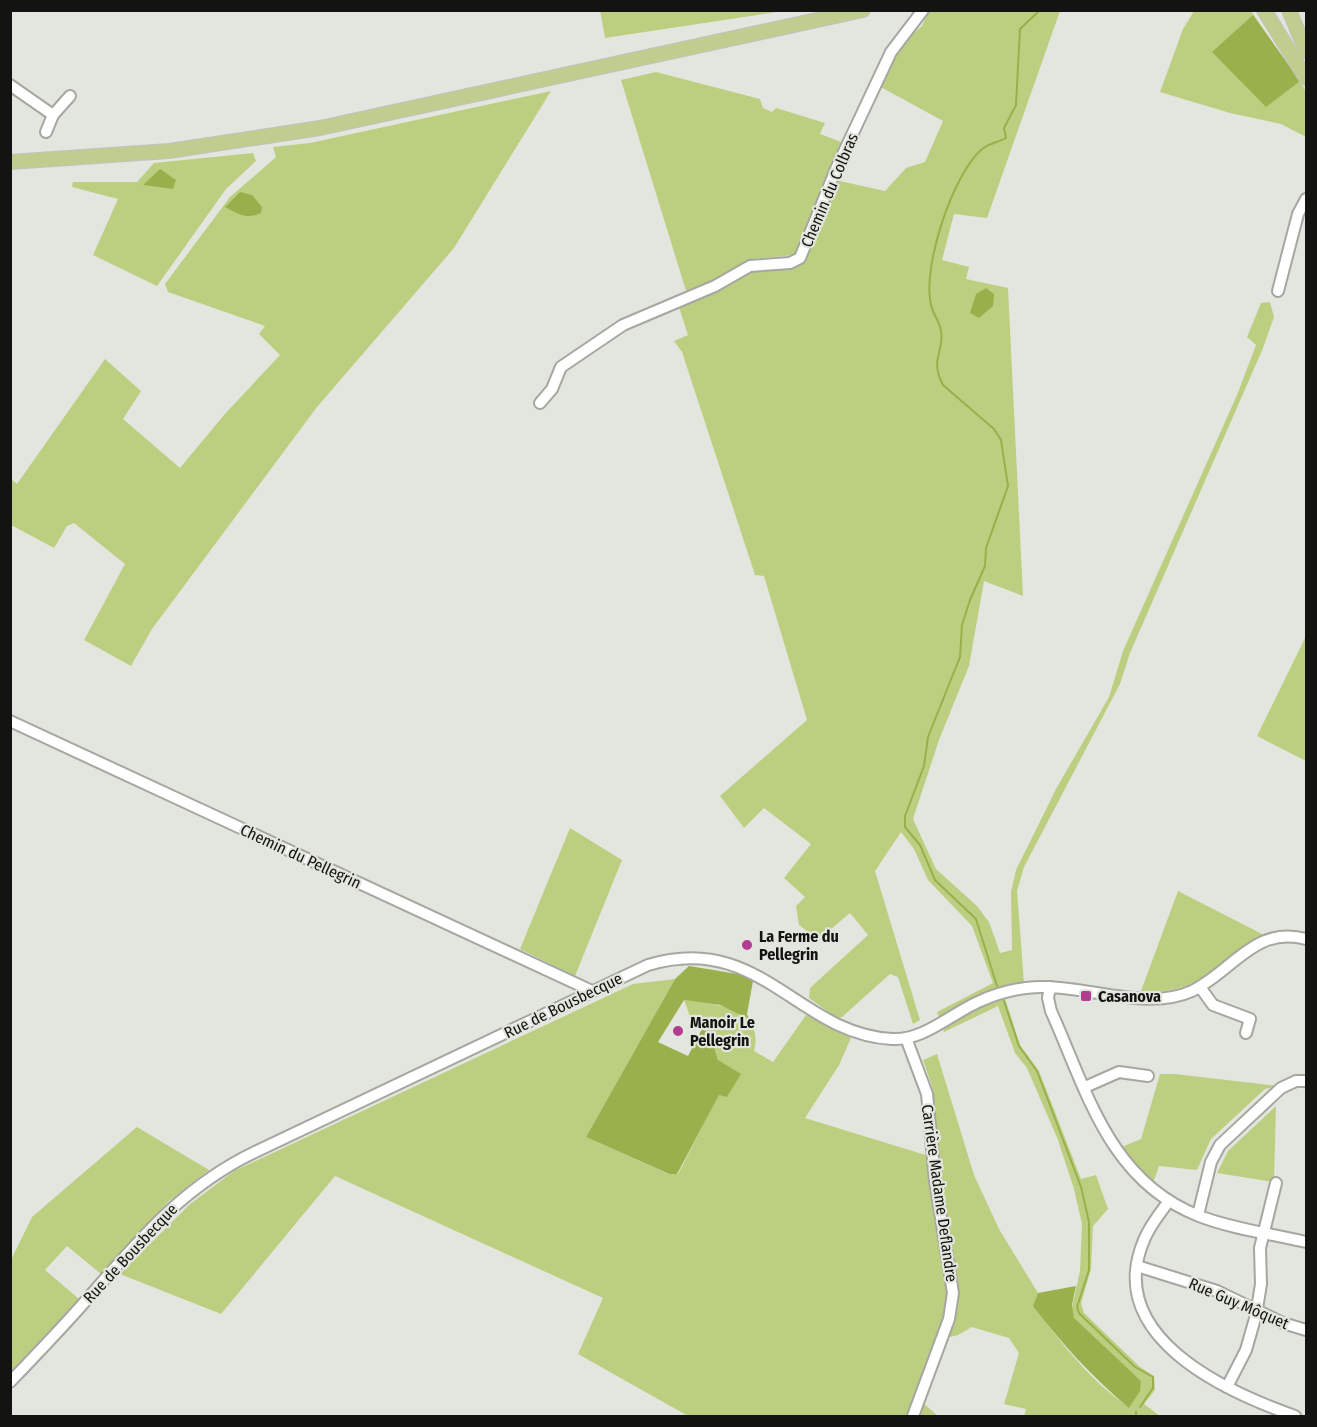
<svg xmlns="http://www.w3.org/2000/svg" width="1317" height="1427" viewBox="0 0 1317 1427" font-family="'Fira Sans Condensed',sans-serif">
<style>
.green{fill:#bccf81}
.forest{fill:#9ab04d}
.water{fill:#99af4b}
.lines{fill:none;stroke-linecap:round;stroke-linejoin:round}
.stream{stroke:#99af4b;stroke-width:2}
.minor-casing{stroke:#a5a7a0;stroke-width:14}
.major-casing{stroke:#c2c2c1;stroke-width:16}
.minor{stroke:#fff;stroke-width:10}
.major{stroke:#bfcd8e;stroke-width:14}
.poi-dot{fill:#b33b90;stroke:#e3e6de;stroke-width:2}
.labels{text-anchor:middle;stroke-width:4.5;stroke-linejoin:round;paint-order:stroke}
.street-label{font-size:16px;fill:#131411;stroke:#e3e6de}
.poi-label{font-size:16px;font-weight:bold;fill:#131411;stroke:#e3e6de;text-anchor:start}
</style>
<rect width="100%" height="100%" fill="#e3e6de"/>
<g class="green">
<path d="M600,10H784V11L605,38Z"/>
<path d="M929,11H1060L987,218L954,214L942,260L969,267L966,279L1008,288L1023,596L984,581L969,666L939,740L913,819L936,869L977,906L989,922L1000,953L1012,950L1011,892L1016,870L1056,789L1109,697L1123,651L1237,395L1256,345L1247,337L1261,303L1270,302L1274,317L1263,348L1130,653L1120,684L1024,867L1017,891L1024,983L1002,989L1020,1045L1039,1071L1081,1179L1096,1175L1108,1209L1093,1226L1091,1269L1081,1303L1084,1313L1140,1367L1154,1376L1155,1390L1144,1404L1160,1416H1024L1026,1409L1004,1404L1019,1353L1009,1338L972,1327L958,1335L946,1338L922,1402L938,1416H688L578,1354L603,1298L335,1176L221,1314L120,1274L189,1205L234,1171L633,984L675,979L586,1137L668,1174H678L719,1094L718,1060L710,1033L691,1019L684,1000C715,1004 765,1008 754,1051L773,1062L806,1015L851,1038L839,1065L805,1118L929,1156V1090L933,1089L923,1060L937,1054L974,1175L999,1229L1038,1293L1034,1306C1061,1343 1091,1382 1129,1407L1141,1381L1078,1325L1071,1312L1080,1271L1082,1224L1074,1189L1058,1140L1027,1068L1015,1053L998,1006L944,1032L937,1012L993,983L972,926L928,880L914,849L901,832L875,871L920,1020L913,1024L898,977L890,974L842,1017L837,1018L809,998L810,988L868,935L850,913L818,940L799,925L796,906L805,897L784,878L811,844L764,808L744,828L720,796L807,720L764,576L755,575L682,352L674,341L688,335L678,304C704,292 731,276 759,268C774,263 790,267 805,260L835,180L885,191L906,168L925,162L943,121L879,86L904,42L922,26Z"/>
<path d="M1194,11H1251L1306,91V137L1281,124L1230,113L1160,92L1183,29Z"/>
<path d="M656,72L760,99L763,108L772,112L776,108L825,123L820,134L844,143L803,246L795,255L752,259L687,294L621,80Z"/>
<path d="M551,91L454,248L317,407L152,629L131,666L84,640L125,564L74,523L67,526L54,548L11,525L10,478L17,484L105,359L141,391L123,419L180,468L224,415L280,355L259,334L265,326L168,292L165,284L230,197L276,157L273,147L310,143Z"/>
<path d="M253,153L256,161L226,189L157,286L93,255L118,199L72,187L73,182H137L154,163Z"/>
<path d="M1306,636V761L1257,736Z"/>
<path d="M570,828L622,860L575,976L520,949Z"/>
<path d="M1178,891L1264,935C1223,964 1194,997 1141,991Z"/>
<path d="M1160,1074H1175L1278,1086L1265,1089L1211,1139L1197,1170L1159,1166L1153,1183L1119,1148L1141,1139Z"/>
<path d="M1276,1106L1274,1182L1217,1173L1228,1151Z"/>
<path d="M137,1127L209,1170L169,1201L101,1274L67,1246L45,1270L79,1299L11,1371V1260L32,1217Z"/>
</g>
<g class="forest">
<path d="M1253,15L1300,81L1266,107L1212,52Z"/>
<path d="M689,966L750,976L753,981L747,1014L749,1019L720,1005L684,1000L658,1042L688,1056L702,1029L710,1033L718,1060L741,1074L727,1097L719,1095L677,1174H669L586,1137L675,979Z"/>
<path d="M1076,1286L1072,1305L1074,1318L1141,1381L1140,1391L1129,1408C1092,1377 1062,1344 1033,1306L1038,1293Z"/>
</g>
<g class="water">
<path d="M160,169L176,180L173,189L143,185Z"/>
<path d="M240,192L252,195L262,207L261,213C247,220 238,214 225,207Z"/>
<path d="M986,288L994,294L993,306L979,318L970,313L976,294Z"/>
</g>
<g class="lines">
<g class="stream">
<path d="M997,986L976,919L935,880L920,845L905,827V816L924,766L928,737L960,657L962,625L970,600L985,566L986,548L1008,486L1001,440L994,429L943,385C929,359 945,351 941,331C940,322 933,314 931,305C922,268 952,176 981,150C987,144 999,142 1006,138L1004,128L1016,105L1020,29L1040,10"/>
<path d="M1004,1001L1019,1046L1037,1071L1081,1187L1089,1222V1270L1077,1307L1079,1313L1135,1367L1153,1377V1388L1140,1407"/>
<path d="M1136,1412V1416"/>
</g>
<g class="minor-casing">
<g id="minor">
<path d="M10,85L53,115L46,132"/>
<path d="M53,115L70,96"/>
<path d="M1278,291L1298,214L1306,199"/>
<path d="M540,403L552,389L561,367L623,325L715,286L750,266L790,263L800,258L836,169L891,52L923,10"/>
<path d="M10,721L592,991"/>
<path d="M1050,987L1048,998L1051,1011C1087,1091 1109,1181 1199,1216C1233,1229 1272,1234 1306,1242"/>
<path d="M1200,987L1213,1005L1250,1019L1246,1033"/>
<path d="M906,1038L927,1094L935,1181L953,1293L949,1319L913,1416"/>
<path d="M1085,1087L1119,1072L1148,1076"/>
<path d="M1169,1201C1160,1213 1150,1225 1144,1240C1103,1336 1224,1391 1295,1416"/>
<path d="M1198,1215L1211,1162L1220,1145L1281,1088L1296,1081H1306"/>
<path d="M1137,1266L1217,1291L1283,1323L1306,1330"/>
<path d="M10,1382C35,1356 59,1331 82,1305C136,1244 180,1188 255,1152L648,965C760,931 797,1034 892,1039C923,1041 951,1014 978,1002C993,995 1009,990 1026,988C1078,981 1144,1013 1192,991C1233,971 1255,925 1306,939"/>
<path d="M1227,1387L1246,1350L1256,1315L1261,1284L1260,1248L1276,1183"/>
</g>
</g>
<g class="major-casing">
<g id="major">
<path d="M1264,10L1306,78"/>
<path d="M1289,10L1306,51"/>
<path d="M10,162L169,151L320,128L863,10"/>
</g>
</g>
<use href="#minor" class="minor"/>
<use href="#major" class="major"/>
</g>
<g class="poi-dot">
<circle cx="747" cy="945" r="6"/>
<rect x="1080" y="990" width="12" height="12" rx="3"/>
<circle cx="678" cy="1031" r="6"/>
</g>
<g class="labels">
<g class="street-label">
<text transform="translate(829 190) rotate(-67)" y="6">Chemin du Colbras</text>
<text transform="translate(301 856) rotate(25)" y="6">Chemin du Pellegrin</text>
<text transform="translate(563 1005) rotate(-26)" y="6">Rue de Bousbecque</text>
<text transform="translate(940 1193) rotate(82)" y="6">Carrière Madame Deflandre</text>
<text transform="translate(130 1253) rotate(-47)" y="6">Rue de Bousbecque</text>
<text transform="translate(1239 1303) rotate(23)" y="6">Rue Guy Môquet</text>
</g>
<g class="poi-label">
<text x="759" y="942">La Ferme du<tspan x="759" dy="18">Pellegrin</tspan></text>
<text x="1098" y="1002">Casanova</text>
<text x="690" y="1028">Manoir Le<tspan x="690" dy="18">Pellegrin</tspan></text>
</g>
</g>
<rect width="1317" height="1427" fill="none" stroke="#131411" stroke-width="24"/>
</svg>
